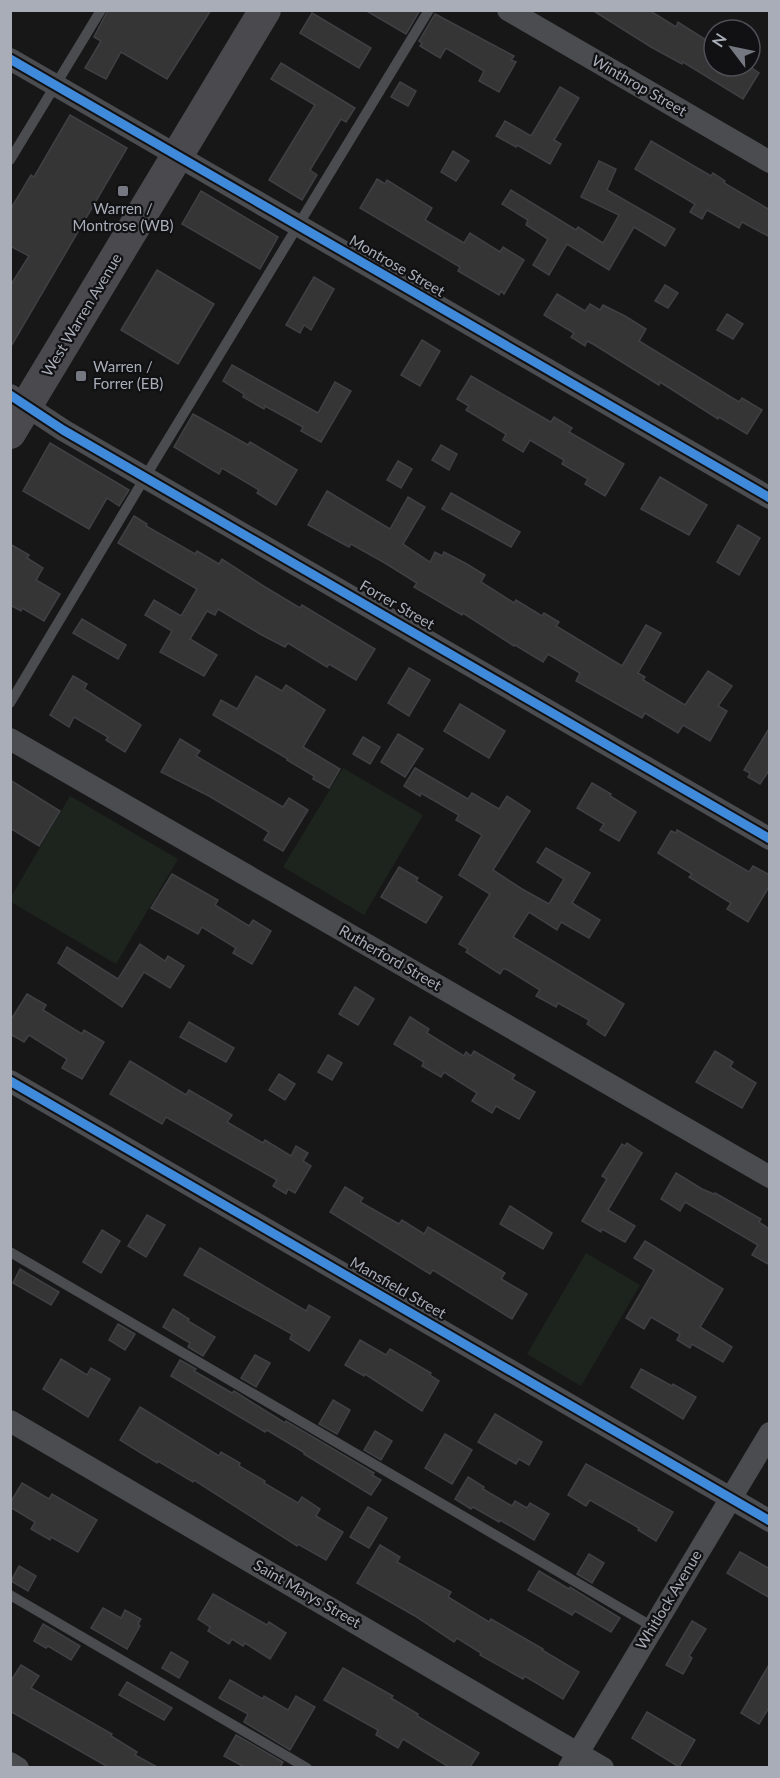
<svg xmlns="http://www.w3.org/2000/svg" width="780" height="1778" viewBox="0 0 780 1778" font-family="Lato,sans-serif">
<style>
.green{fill:#1d241e}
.building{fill:#353536;stroke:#3f4043;stroke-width:1.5}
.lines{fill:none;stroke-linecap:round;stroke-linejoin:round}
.service{stroke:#4b4c50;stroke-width:10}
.minor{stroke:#4b4c50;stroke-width:22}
.secondary{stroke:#4a4a4e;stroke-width:32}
.cycleway-casing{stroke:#111113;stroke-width:13}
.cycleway{stroke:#408adc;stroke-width:9}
.poi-dot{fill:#757880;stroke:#111113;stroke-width:2}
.labels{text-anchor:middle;stroke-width:4.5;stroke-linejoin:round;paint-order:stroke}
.street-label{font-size:15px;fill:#a8adb8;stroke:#111113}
.poi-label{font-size:15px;fill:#a8adb8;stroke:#111113}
</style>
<rect width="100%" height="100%" fill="#171717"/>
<g class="green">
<path d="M343,768L423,815L364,915L283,867Z"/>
<path d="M70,796L178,859L116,964L11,902V897Z"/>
<path d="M586,1253L640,1285L581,1386L527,1354Z"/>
</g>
<g class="building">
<path d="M108,10H211L167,79L121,52L106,79L85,68L101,41L94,37Z"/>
<path d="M365,10H420L406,34Z"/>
<path d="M592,10H649L676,27L678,22L714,45V66H749L759,73L743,99L683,62L682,64L651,47Z"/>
<path d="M312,13L371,48L359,68L300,33Z"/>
<path d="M435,14L514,56L511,60L516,62L499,92L479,81L484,71L446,48L440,58L420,46L422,43L419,41Z"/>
<path d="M281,63L355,108L346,122L341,119L310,170L317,175L302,200L269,180L315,105L271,79Z"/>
<path d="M400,82L416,91L408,106L391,97Z"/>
<path d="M560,87L579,98L554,140L561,144L550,164L517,145L516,147L496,136L505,121L531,136Z"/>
<path d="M70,115L127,148L10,348V286L29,256L10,246V210L31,175L34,177Z"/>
<path d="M651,141L711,176L713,173L725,181L724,183L770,210V237L742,222L739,228L707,210L702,219L690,212L695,204L635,169Z"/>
<path d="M453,151L469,161L456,181L441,172Z"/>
<path d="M599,161L616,169L607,190L675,229L665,246L634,227L609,270L567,244L549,275L533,265L548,239L526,225L528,220L502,204L511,190L576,230L578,227L603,243L619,215L581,197Z"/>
<path d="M377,179L385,184L387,180L432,208L425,220L464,243L470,233L500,252L503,247L524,260L504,294L501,291L499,295L458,271L460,267L360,208Z"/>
<path d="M201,191L278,237L260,269L182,224Z"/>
<path d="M157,270L214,304L178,364L121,330Z"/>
<path d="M314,277L334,289L311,330L304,325L300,333L286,325Z"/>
<path d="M665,285L678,293L668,308L655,301Z"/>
<path d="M557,294L585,311L590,304L600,310L603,305L625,316L646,329L639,341L739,402L742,398L762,410L747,434L719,417L718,419L660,382L659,385L593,344L587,341L585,346L571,337L574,333L544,315Z"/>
<path d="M727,314L743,324L733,339L717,330Z"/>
<path d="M422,340L440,351L420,386L401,375Z"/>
<path d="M232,365L318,413L335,382L351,391L321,442L301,431L303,427L265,406L264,409L243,397L244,394L223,381Z"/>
<path d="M471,376L549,421L551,422L554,417L572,428L569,432L624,464L605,496L585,484L588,479L562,464L564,460L530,440L523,452L503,440L506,434L466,410L469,406L457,399Z"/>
<path d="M193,414L248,445L250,442L297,470L276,505L257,493L259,490L222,468L219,474L174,447Z"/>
<path d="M50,443L129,490L119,506L107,498L89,529L23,491Z"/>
<path d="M441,445L457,454L449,470L432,460Z"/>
<path d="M398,461L412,469L401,488L387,480Z"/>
<path d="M660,477L707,505L689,535L641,509Z"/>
<path d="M327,491L390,529L408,497L425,507L403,544L430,562L435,552L442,556L444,552L465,563L485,575L481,582L514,603L516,600L542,616L544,613L559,622L556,626L622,666L646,625L661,633L638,673L645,677L643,680L685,705L708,671L732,686L718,706L727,711L710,741L683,725L678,733L645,713L642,718L576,681L580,673L548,654L543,662L515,645L514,646L463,613L462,615L414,587L417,583L385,563L351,544L349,547L308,525Z"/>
<path d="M451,493L520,532L511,547L442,509Z"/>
<path d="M134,516L147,524L146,526L195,554L197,551L219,564L222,559L265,587L300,608L302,605L375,649L356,680L329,664L327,667L288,643L285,647L260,634L218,609L215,615L207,611L190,639L217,655L204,676L160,652L172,631L145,615L154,600L181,616L197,589L118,543Z"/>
<path d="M738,525L760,538L739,575L717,562Z"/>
<path d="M10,544L29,555L27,558L43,568L36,580L60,594L44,621L22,608L21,611L10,605Z"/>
<path d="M82,619L126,645L118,659L73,633Z"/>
<path d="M409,668L430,680L409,716L388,703Z"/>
<path d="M73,676L87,684L84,689L141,725L125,752L106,740L108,737L74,717L69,727L50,715Z"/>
<path d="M256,676L282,691L286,685L325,710L303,747L340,769L329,788L313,779L314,776L287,760L288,759L213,715L221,700L237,709Z"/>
<path d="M460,704L505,731L489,758L444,731Z"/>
<path d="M770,727V769L760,784L748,777L750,773L744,770Z"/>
<path d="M398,734L423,749L405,777L381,762Z"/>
<path d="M363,737L380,747L370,764L353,754Z"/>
<path d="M180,739L200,751L196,756L283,807L289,798L308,810L283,851L264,840L269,832L209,796L161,772Z"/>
<path d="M415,768L468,799L472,793L499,809L507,796L530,811L493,870L522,889L549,904L564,879L537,862L546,848L590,873L572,903L600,920L589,938L561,922L557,930L529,912L513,937L624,1004L605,1036L587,1024L589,1020L558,1003L556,1007L536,996L540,990L506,969H503L500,974L466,952L468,949L459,944L490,894L459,875L482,835L456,820L459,815L421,793L420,796L404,786Z"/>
<path d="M10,780L60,811L39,846L10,828Z"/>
<path d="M592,783L611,794L610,796L636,812L619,841L600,830L604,824L577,808Z"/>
<path d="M677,830L749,872L753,866L770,875V885L748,922L727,909L731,903L689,877L692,874L658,853L671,831L676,833Z"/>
<path d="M399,867L418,878L416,881L442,897L426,923L381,897Z"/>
<path d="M172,874L218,900L215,905L249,926L253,920L271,931L252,964L233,953L236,948L202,927L198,934L151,908Z"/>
<path d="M140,944L165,961L168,956L184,966L170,988L144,972L122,1007L58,963L67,947L118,979Z"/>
<path d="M355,987L374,999L358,1025L339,1014Z"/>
<path d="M27,994L46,1005L43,1010L82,1034L84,1030L104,1042L82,1079L62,1068L67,1059L29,1035L24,1042L10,1034V1021Z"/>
<path d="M410,1017L429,1029L427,1033L464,1056L466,1052L471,1056L474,1051L515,1075L512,1079L535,1092L519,1119L496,1106L492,1113L472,1101L477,1093L444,1072L441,1077L422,1066L424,1062L394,1044Z"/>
<path d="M189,1022L234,1048L226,1062L180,1037Z"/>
<path d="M715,1051L733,1062L730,1067L756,1083L742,1108L696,1082Z"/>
<path d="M328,1055L342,1063L332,1080L318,1072Z"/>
<path d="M130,1061L186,1095L189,1090L232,1115L227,1122L263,1143L265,1140L291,1156L296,1146L308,1153L303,1161L311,1166L295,1193L288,1189L286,1194L273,1186L277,1180L166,1117L162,1124L110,1094Z"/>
<path d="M279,1074L295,1084L285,1100L269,1090Z"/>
<path d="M627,1143L642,1153L608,1210L635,1226L625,1242L602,1229L601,1232L582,1221L607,1179L602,1176L622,1144L625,1146Z"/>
<path d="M676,1173L702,1189L714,1194L715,1193L761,1219L759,1222L768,1228L770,1225V1265L752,1255L758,1245L685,1202L680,1211L661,1199Z"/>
<path d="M345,1187L363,1198L360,1202L399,1224L402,1220L424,1234L428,1227L505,1273L501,1279L527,1294L512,1319L433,1270L430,1274L330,1212Z"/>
<path d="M510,1206L552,1233L543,1249L500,1224Z"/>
<path d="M147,1215L165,1225L146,1257L128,1246Z"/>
<path d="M102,1230L120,1241L101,1273L83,1262Z"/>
<path d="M645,1241L723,1289L700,1327L732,1347L723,1362L692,1344L690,1348L677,1340L680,1334L651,1317L644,1329L626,1318L654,1270L634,1258Z"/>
<path d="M200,1248L306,1311L309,1305L330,1317L309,1351L290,1339L292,1334L184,1275Z"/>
<path d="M20,1269L59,1292L51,1305L13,1283Z"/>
<path d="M173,1309L189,1319L188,1321L215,1337L203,1356L188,1347L190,1343L163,1327Z"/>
<path d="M118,1324L135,1334L125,1350L109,1340Z"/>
<path d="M360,1340L386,1355L390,1349L431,1373L430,1375L439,1381L422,1411L365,1374L364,1376L345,1365Z"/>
<path d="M255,1355L270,1363L256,1387L241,1378Z"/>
<path d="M61,1359L87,1375L91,1368L110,1379L88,1417L43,1389Z"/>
<path d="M180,1360L196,1369L194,1371L232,1393L234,1391L285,1423L286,1421L374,1473L372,1475L381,1480L371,1495L304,1454L305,1453L267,1430L265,1432L171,1376Z"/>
<path d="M641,1369L672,1386L673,1384L696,1397L683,1419L631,1387Z"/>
<path d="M333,1400L350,1410L337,1434L319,1424Z"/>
<path d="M140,1407L219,1456L221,1452L240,1463L239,1466L265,1481L264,1483L298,1503L302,1497L320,1509L316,1516L343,1532L326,1560L298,1544L297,1546L194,1480L193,1482L158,1461L157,1463L120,1440Z"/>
<path d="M495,1414L542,1442L529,1465L519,1459L516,1464L478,1442Z"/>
<path d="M375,1431L392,1441L381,1460L364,1450Z"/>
<path d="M445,1434L472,1450L452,1484L425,1468Z"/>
<path d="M586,1464L673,1512L656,1541L638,1530L639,1528L590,1500L586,1506L568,1495Z"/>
<path d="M468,1477L484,1487L483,1489L512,1506L515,1501L527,1508L530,1503L549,1514L534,1540L500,1520L499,1522L473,1507L471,1509L455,1499Z"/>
<path d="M22,1483L49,1499L52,1494L97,1520L78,1552L51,1537L50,1540L31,1529L35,1522L10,1507V1503Z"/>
<path d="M368,1507L387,1518L369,1548L350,1537Z"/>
<path d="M380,1545L400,1557L397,1562L451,1592L448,1597L489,1622L491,1619L543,1649L542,1650L579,1672L563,1699L526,1677L525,1676L523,1679L480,1655L481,1653L457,1638L454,1642L415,1616L357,1583Z"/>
<path d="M740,1552L770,1569V1598L727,1573Z"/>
<path d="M589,1554L604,1563L592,1583L577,1574Z"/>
<path d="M19,1566L36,1576L28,1591L11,1581Z"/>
<path d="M539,1571L569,1589L570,1587L620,1618L611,1632L575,1611L572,1615L528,1590Z"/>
<path d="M213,1594L267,1625L269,1622L286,1633L270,1659L245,1643L243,1646L232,1639L229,1644L208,1631L210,1627L198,1619Z"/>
<path d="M103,1608L121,1618L125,1610L141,1619L138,1624L140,1626L127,1649L91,1628Z"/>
<path d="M692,1621L706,1629L689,1656L692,1658L683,1674L666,1665Z"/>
<path d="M43,1624L80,1646L71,1660L48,1646L46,1648L34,1641Z"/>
<path d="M171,1652L188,1662L179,1678L162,1668Z"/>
<path d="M770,1663V1706L759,1724L741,1713Z"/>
<path d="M21,1665L39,1676L31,1688L112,1734L111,1736L137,1752L135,1755L157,1767H108L10,1711V1682Z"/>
<path d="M343,1668L393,1696L391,1698L418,1714L417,1716L479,1753L470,1767H449L403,1739L398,1748L376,1735L378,1730L324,1700Z"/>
<path d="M230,1680L263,1699L264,1696L288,1710L296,1696L315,1707L290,1750L244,1722L248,1714L219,1698Z"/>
<path d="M127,1682L172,1708L164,1720L119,1695Z"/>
<path d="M647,1712L695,1740L679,1767L632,1738Z"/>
<path d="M236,1735L283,1762L280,1767H244L224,1756Z"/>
</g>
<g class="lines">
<g class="service">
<path d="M10,160L101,10"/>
<path d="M10,703L156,459L429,10"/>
<path d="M10,1252L653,1627"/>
<path d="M10,1595L307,1768"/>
</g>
<g class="minor">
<path d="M508,10L770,162"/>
<path d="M10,59L770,498"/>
<path d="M10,395L63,430L770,839"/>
<path d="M10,739L770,1177"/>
<path d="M10,1081L770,1521"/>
<path d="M10,1421L603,1768"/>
<path d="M10,1763L18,1768"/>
<path d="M569,1768L770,1433"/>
</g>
<path class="secondary" d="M10,433L265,10"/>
<g class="cycleway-casing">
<g id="cycleway">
<path d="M10,59L770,498"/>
<path d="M10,395L63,430L770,839"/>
<path d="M10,1081L770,1521"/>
</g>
</g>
<use href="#cycleway" class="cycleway"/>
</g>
<g class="poi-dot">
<rect x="117" y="185" width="12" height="12" rx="3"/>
<rect x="75" y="370" width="12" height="12" rx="3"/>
</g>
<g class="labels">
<g class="street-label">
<text transform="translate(639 86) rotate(30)" y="5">Winthrop Street</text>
<text transform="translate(397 266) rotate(30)" y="5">Montrose Street</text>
<text transform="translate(82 315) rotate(-59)" y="5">West Warren Avenue</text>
<text transform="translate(397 605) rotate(30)" y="5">Forrer Street</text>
<text transform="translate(390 958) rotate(30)" y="5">Rutherford Street</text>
<text transform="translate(398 1288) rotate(30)" y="5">Mansfield Street</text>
<text transform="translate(307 1594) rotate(30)" y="5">Saint Marys Street</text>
<text transform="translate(669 1600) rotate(-59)" y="5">Whitlock Avenue</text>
</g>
<g class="poi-label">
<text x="123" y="214">Warren /<tspan x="123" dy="17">Montrose (WB)</tspan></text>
<text x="93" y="372" text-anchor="start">Warren /<tspan x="93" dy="17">Forrer (EB)</tspan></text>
</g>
</g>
<rect width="780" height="1778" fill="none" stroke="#a8adb8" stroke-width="24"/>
<g transform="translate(732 48) rotate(302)"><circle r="28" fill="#111113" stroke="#4d4f55" stroke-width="1.5"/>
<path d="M0-4.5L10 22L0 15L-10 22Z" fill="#757880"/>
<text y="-9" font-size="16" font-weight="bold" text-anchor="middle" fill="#a8adb8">N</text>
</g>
</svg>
